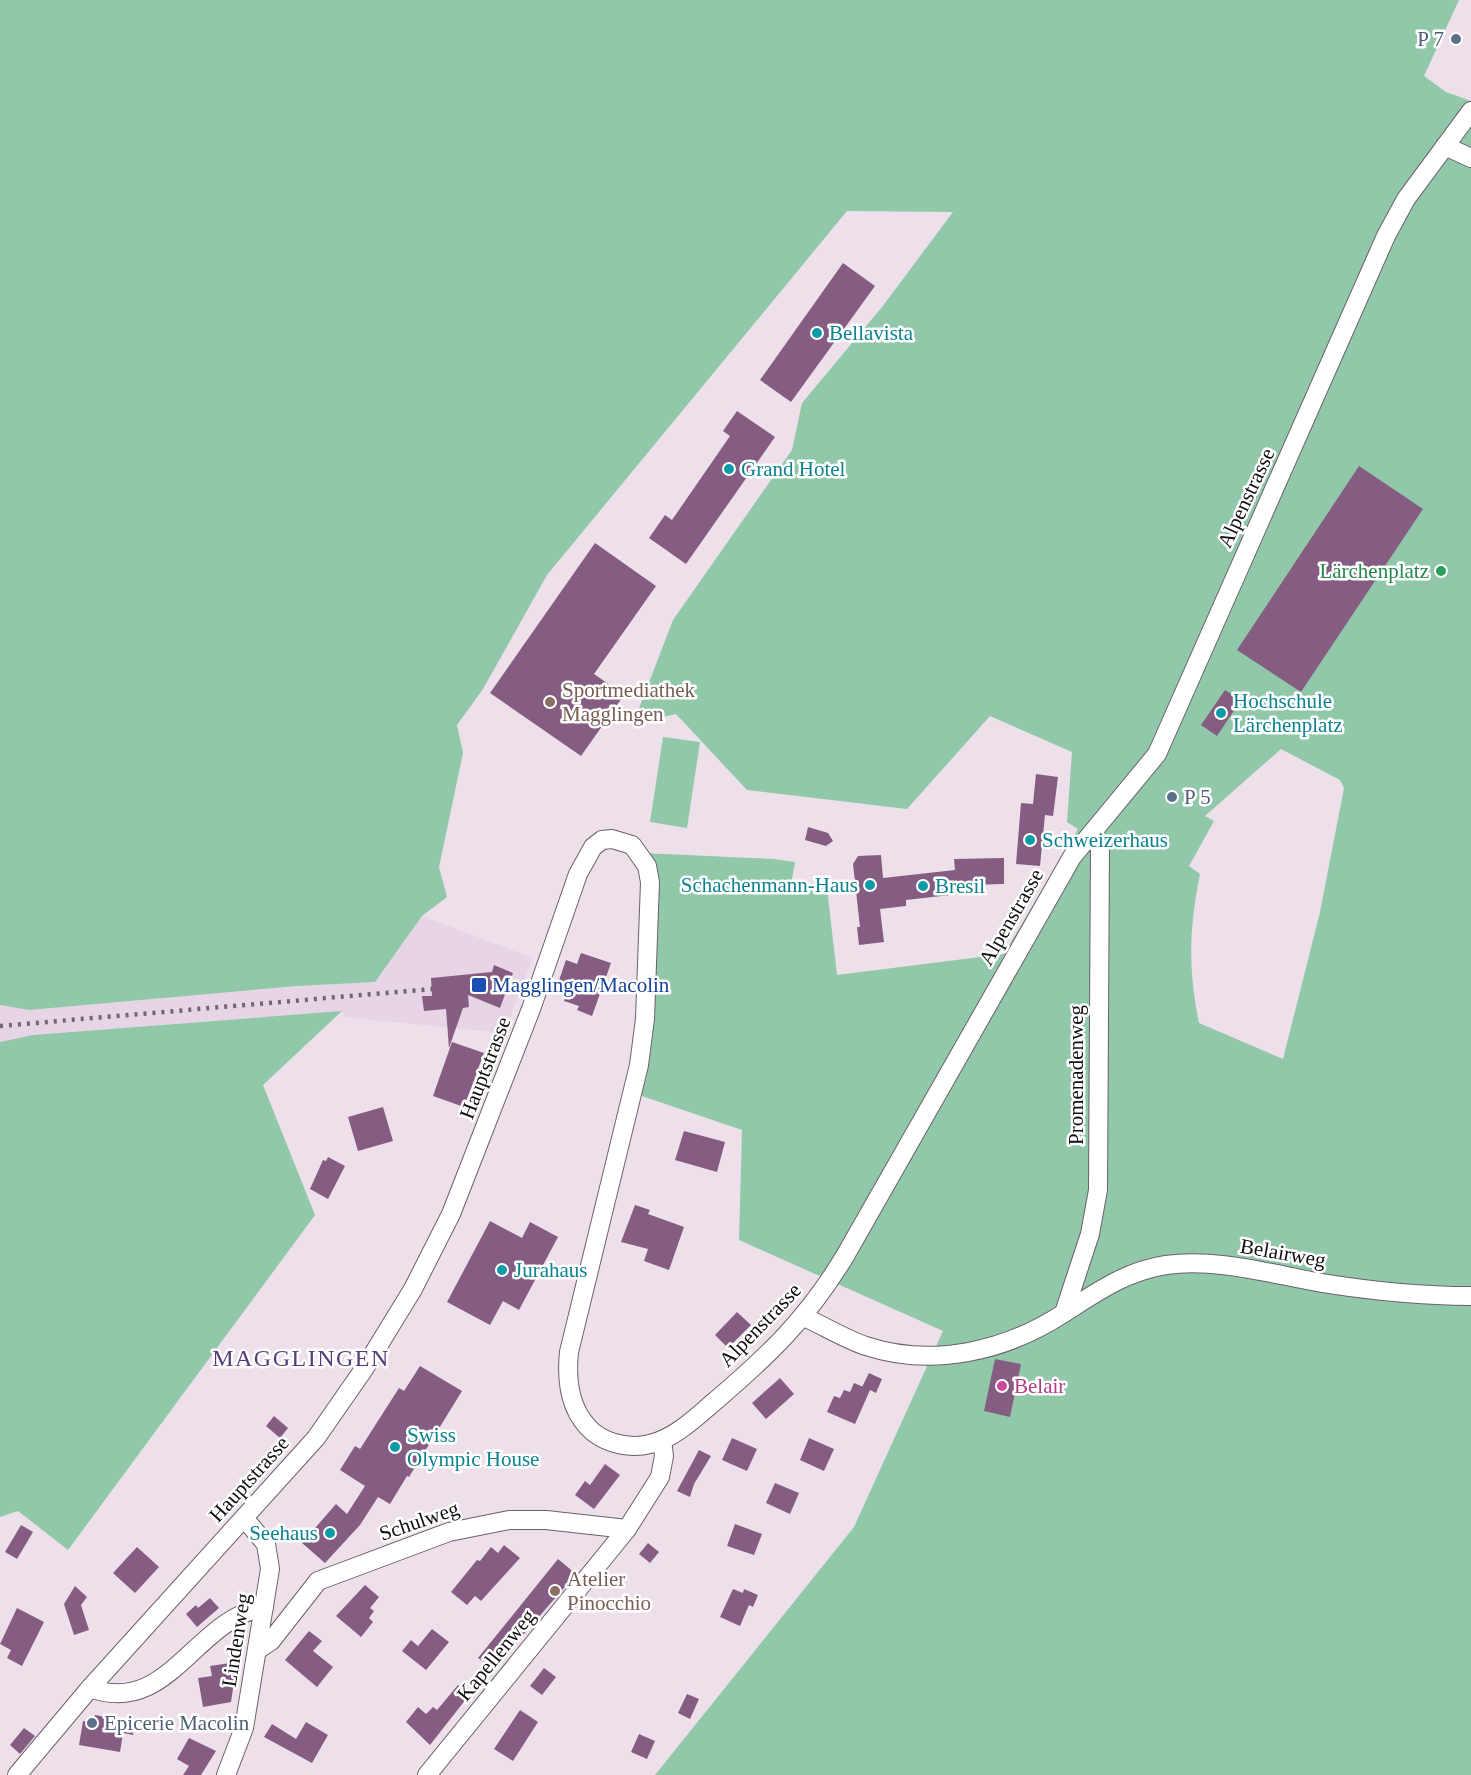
<svg xmlns="http://www.w3.org/2000/svg" width="1471" height="1775" viewBox="0 0 1471 1775" font-family="Georgia,serif">
<style>
.built{fill:#e7d4e5}
.green{fill:#91c8aa;fill-rule:evenodd}
.building{fill:#865d82}
.lines{fill:none;stroke-linecap:round;stroke-linejoin:round}
.minor-casing{stroke:#6b606a;stroke-width:20}
.minor{stroke:#fff;stroke-width:18}
.rail{stroke:#70686f;stroke-width:4.5;stroke-dasharray:3 6;stroke-linecap:butt}
.service-dot{fill:#5c6f8a;stroke:#fff;stroke-width:2}
.culture-dot{fill:#0f9aa8;stroke:#fff;stroke-width:2}
.leisure-dot{fill:#2e9e5b;stroke:#fff;stroke-width:2}
.education-dot{fill:#8d6e63;stroke:#fff;stroke-width:2}
.transit-dot{fill:#1a4fb4;stroke:#fff;stroke-width:2}
.hotel-dot{fill:#d1479c;stroke:#fff;stroke-width:2}
.labels{text-anchor:middle;stroke-width:5;stroke-linejoin:round;paint-order:stroke}
.service-label{font-size:21px;fill:#4e5e75;stroke:#fff;text-anchor:start}
.culture-label{font-size:21px;fill:#0d838f;stroke:#fff;text-anchor:start}
.street-label{font-size:21px;fill:#110d10;stroke:#fff}
.leisure-label{font-size:21px;fill:#27864d;stroke:#fff;text-anchor:end}
.education-label{font-size:21px;fill:#785e54;stroke:#fff;text-anchor:start}
.transit-label{font-size:21px;fill:#164399;stroke:#fff;text-anchor:start}
.hotel-label{font-size:21px;fill:#b23c85;stroke:#fff;text-anchor:start}
.quarter-label{font-size:24px;letter-spacing:1.5px;fill:#563c78;stroke:#fff}
</style>
<rect width="100%" height="100%" fill="#ede0eb"/>
<path class="built" d="M422,916L533,958L504,1033L343,1017L342,1011L33,1035L0,1042V1005L29,1010L297,986L375,982Z"/>
<g class="green">
<path d="M0,0H1459L1424,76L1446,92L1471,101V1775H655L854,1527L943,1331L739,1240L742,1130L633,1093L645,1019L641,853L774,859L795,862L790,890L827,888L837,975L1004,954L1078,829L1067,822L1072,752L990,716L907,809L747,790L676,714L633,724L673,620L792,450L802,403L882,307L953,212L847,211L547,575L483,689L457,725L463,753L439,867L447,897L422,916L375,982L297,986L29,1010L0,1005ZM1281,749L1340,780L1344,788L1320,912L1283,1059L1199,1023C1188,968 1189,929 1200,874L1189,866L1214,821L1205,816Z"/>
<path d="M663,737L700,742L687,828L650,822Z"/>
<path d="M342,1011L263,1085L315,1215L68,1550L18,1511L0,1517V1042L33,1035Z"/>
</g>
<g class="building">
<path d="M843,263L875,286L791,402L760,380Z"/>
<path d="M737,411L775,437L686,564L649,538L665,515L672,520L730,436L723,431Z"/>
<path d="M1359,466L1423,509L1301,692L1237,650Z"/>
<path d="M595,543L656,586L594,674L624,695L581,756L490,693Z"/>
<path d="M1225,690L1241,700L1217,736L1201,725Z"/>
<path d="M1036,774L1058,777L1053,816L1045,815L1040,866L1016,864L1021,803L1033,804Z"/>
<path d="M808,827L828,833L833,841L826,846L805,840Z"/>
<path d="M881,855L883,878L955,870L954,859L1004,858V884L968,885V893L906,900V906L880,909L884,942L859,945L857,927H860L853,864L858,856Z"/>
<path d="M581,953L611,963L592,1016L577,1010L579,1006L564,1001L568,989L557,986L566,960L577,964Z"/>
<path d="M494,965L513,973L500,1008L468,995L469,1007L463,1008L449,1048L446,1009L424,1011L422,996H432L431,978L492,972Z"/>
<path d="M452,1042L484,1053L464,1107L433,1096Z"/>
<path d="M383,1107L393,1141L358,1151L348,1117Z"/>
<path d="M684,1131L725,1142L717,1172L675,1160Z"/>
<path d="M328,1157L345,1166L328,1199L310,1189L323,1160L326,1161Z"/>
<path d="M635,1205L650,1210L648,1214L684,1227L669,1270L644,1261L648,1249L621,1242Z"/>
<path d="M490,1221L522,1238L530,1222L558,1237L519,1310L503,1301L490,1325L447,1302Z"/>
<path d="M737,1312L751,1325L728,1348L715,1335Z"/>
<path d="M995,1359L1021,1364L1010,1417L984,1411Z"/>
<path d="M420,1366L462,1391L409,1477L407,1476L390,1504L378,1497L360,1525L325,1563L302,1543L336,1504L347,1514L365,1486L340,1470L355,1446L360,1449L399,1388L404,1391Z"/>
<path d="M869,1373L882,1379L876,1393L870,1390L855,1424L827,1412L834,1396L840,1398L844,1390L850,1392L854,1383L866,1388L862,1387Z"/>
<path d="M780,1378L794,1394L766,1419L752,1403Z"/>
<path d="M274,1416L288,1428L280,1438L266,1426Z"/>
<path d="M732,1438L757,1449L747,1471L722,1460Z"/>
<path d="M809,1438L834,1449L824,1471L800,1460Z"/>
<path d="M699,1450L711,1456L694,1484L690,1497L677,1491Z"/>
<path d="M605,1464L620,1475L594,1509L575,1495L585,1481L590,1485Z"/>
<path d="M775,1483L799,1493L790,1514L766,1503Z"/>
<path d="M735,1524L762,1534L754,1555L727,1546Z"/>
<path d="M21,1525L33,1532L17,1559L5,1552Z"/>
<path d="M648,1543L659,1552L650,1563L639,1554Z"/>
<path d="M504,1545L520,1558L481,1601L475,1596L467,1605L451,1592L477,1560L480,1561L491,1547L498,1553Z"/>
<path d="M137,1547L159,1567L135,1593L113,1573Z"/>
<path d="M558,1559L576,1574L499,1663L487,1664L478,1658Z"/>
<path d="M365,1585L379,1597L370,1608L374,1611L369,1618L373,1622L361,1637L336,1616Z"/>
<path d="M75,1586L87,1597L81,1605L89,1630L74,1635L64,1604Z"/>
<path d="M733,1589L743,1593L744,1589L758,1595L753,1607L749,1605L740,1626L720,1617Z"/>
<path d="M210,1598L219,1608L197,1627L186,1614L196,1605L198,1608Z"/>
<path d="M17,1608L44,1622L22,1666L7,1658L11,1650L0,1644Z"/>
<path d="M432,1629L449,1642L426,1670L402,1651L411,1640L418,1646Z"/>
<path d="M309,1631L322,1641L313,1651L333,1667L317,1687L285,1660Z"/>
<path d="M237,1662L231,1702L203,1707L198,1678L212,1676L210,1666Z"/>
<path d="M544,1668L556,1677L542,1695L530,1686Z"/>
<path d="M458,1685L470,1694L430,1745L406,1722L418,1707L426,1714L433,1707L437,1710Z"/>
<path d="M687,1694L699,1699L690,1719L678,1713Z"/>
<path d="M520,1710L538,1722L513,1761L494,1749Z"/>
<path d="M95,1715L135,1722L133,1735L123,1733L120,1752L79,1745L83,1721L94,1723Z"/>
<path d="M306,1722L328,1735L312,1763L264,1737L272,1724L296,1739Z"/>
<path d="M24,1728L35,1736L20,1754L10,1745Z"/>
<path d="M639,1734L655,1741L647,1759L631,1752Z"/>
<path d="M189,1738L216,1751L201,1775H183L189,1766L177,1759Z"/>
</g>
<g class="lines">
<g class="minor-casing">
<g id="minor">
<path d="M1445,146L1471,158"/>
<path d="M1064,1313L1090,1234L1098,1190L1100,846L1089,837"/>
<path d="M804,1317C824,1326 845,1339 866,1346C933,1368 1006,1351 1064,1313C1097,1292 1126,1271 1166,1265C1217,1258 1271,1274 1322,1283C1372,1291 1421,1296 1471,1296"/>
<path d="M259,1649L271,1641L318,1581L449,1532L509,1520H546L627,1529"/>
<path d="M90,1688C168,1717 194,1620 264,1607"/>
<path d="M17,1775L90,1688L316,1438L364,1369L413,1289L451,1214L531,1009L578,874L593,847L602,840L612,839L632,845L647,866L650,882L645,1019L639,1065L569,1352C566,1381 570,1412 593,1432C608,1444 631,1449 650,1444C675,1438 695,1418 714,1402C769,1355 807,1319 845,1256L1072,857L1157,754L1386,236L1406,199L1471,111"/>
<path d="M226,1775L244,1728L270,1569L266,1544L244,1518"/>
<path d="M427,1775L627,1529L660,1477L664,1456L662,1440"/>
</g>
</g>
<use href="#minor" class="minor"/>
<path class="rail" d="M0,1026L432,989"/>
</g>
<g class="service-dot">
<circle cx="1456" cy="39" r="6"/>
<circle cx="1172" cy="797" r="6"/>
<circle cx="92" cy="1723" r="6"/>
</g>
<g class="culture-dot">
<circle cx="817" cy="333" r="6"/>
<circle cx="729" cy="469" r="6"/>
<circle cx="1221" cy="713" r="6"/>
<circle cx="1030" cy="840" r="6"/>
<circle cx="870" cy="885" r="6"/>
<circle cx="923" cy="886" r="6"/>
<circle cx="502" cy="1270" r="6"/>
<circle cx="395" cy="1447" r="6"/>
<circle cx="330" cy="1533" r="6"/>
</g>
<circle class="leisure-dot" cx="1441" cy="571" r="6"/>
<g class="education-dot">
<circle cx="550" cy="702" r="6"/>
<circle cx="555" cy="1591" r="6"/>
</g>
<rect class="transit-dot" x="471" y="977" width="16" height="16" rx="3"/>
<circle class="hotel-dot" cx="1002" cy="1386" r="6"/>
<g class="labels">
<g class="service-label">
<text x="1444" y="46" text-anchor="end">P 7</text>
<text x="1184" y="804">P 5</text>
<text x="104" y="1730">Epicerie Macolin</text>
</g>
<g class="culture-label">
<text x="829" y="340">Bellavista</text>
<text x="741" y="476">Grand Hotel</text>
<text x="1233" y="708">Hochschule<tspan x="1233" dy="24">Lärchenplatz</tspan></text>
<text x="1042" y="847">Schweizerhaus</text>
<text x="858" y="892" text-anchor="end">Schachenmann-Haus</text>
<text x="935" y="893">Bresil</text>
<text x="514" y="1277">Jurahaus</text>
<text x="407" y="1442">Swiss<tspan x="407" dy="24">Olympic House</tspan></text>
<text x="318" y="1540" text-anchor="end">Seehaus</text>
</g>
<g class="street-label">
<text transform="translate(1246 498) rotate(-65)" y="7">Alpenstrasse</text>
<text transform="translate(1011 917) rotate(-60)" y="7">Alpenstrasse</text>
<text transform="translate(485 1068) rotate(-69)" y="7">Hauptstrasse</text>
<text transform="translate(1076 1075) rotate(-90)" y="7">Promenadenweg</text>
<text transform="translate(1283 1253) rotate(10)" y="7">Belairweg</text>
<text transform="translate(760 1325) rotate(-46)" y="7">Alpenstrasse</text>
<text transform="translate(249 1479) rotate(-48)" y="7">Hauptstrasse</text>
<text transform="translate(419 1521) rotate(-19)" y="7">Schulweg</text>
<text transform="translate(236 1640) rotate(-81)" y="7">Lindenweg</text>
<text transform="translate(496 1655) rotate(-51)" y="7">Kapellenweg</text>
</g>
<g class="leisure-label">
<text x="1429" y="578">Lärchenplatz</text>
</g>
<g class="education-label">
<text x="562" y="697">Sportmediathek<tspan x="562" dy="24">Magglingen</tspan></text>
<text x="567" y="1586">Atelier<tspan x="567" dy="24">Pinocchio</tspan></text>
</g>
<g class="transit-label">
<text x="492" y="992">Magglingen/Macolin</text>
</g>
<g class="hotel-label">
<text x="1014" y="1393">Belair</text>
</g>
<g class="quarter-label">
<text x="301" y="1366">MAGGLINGEN</text>
</g>
</g>
</svg>
